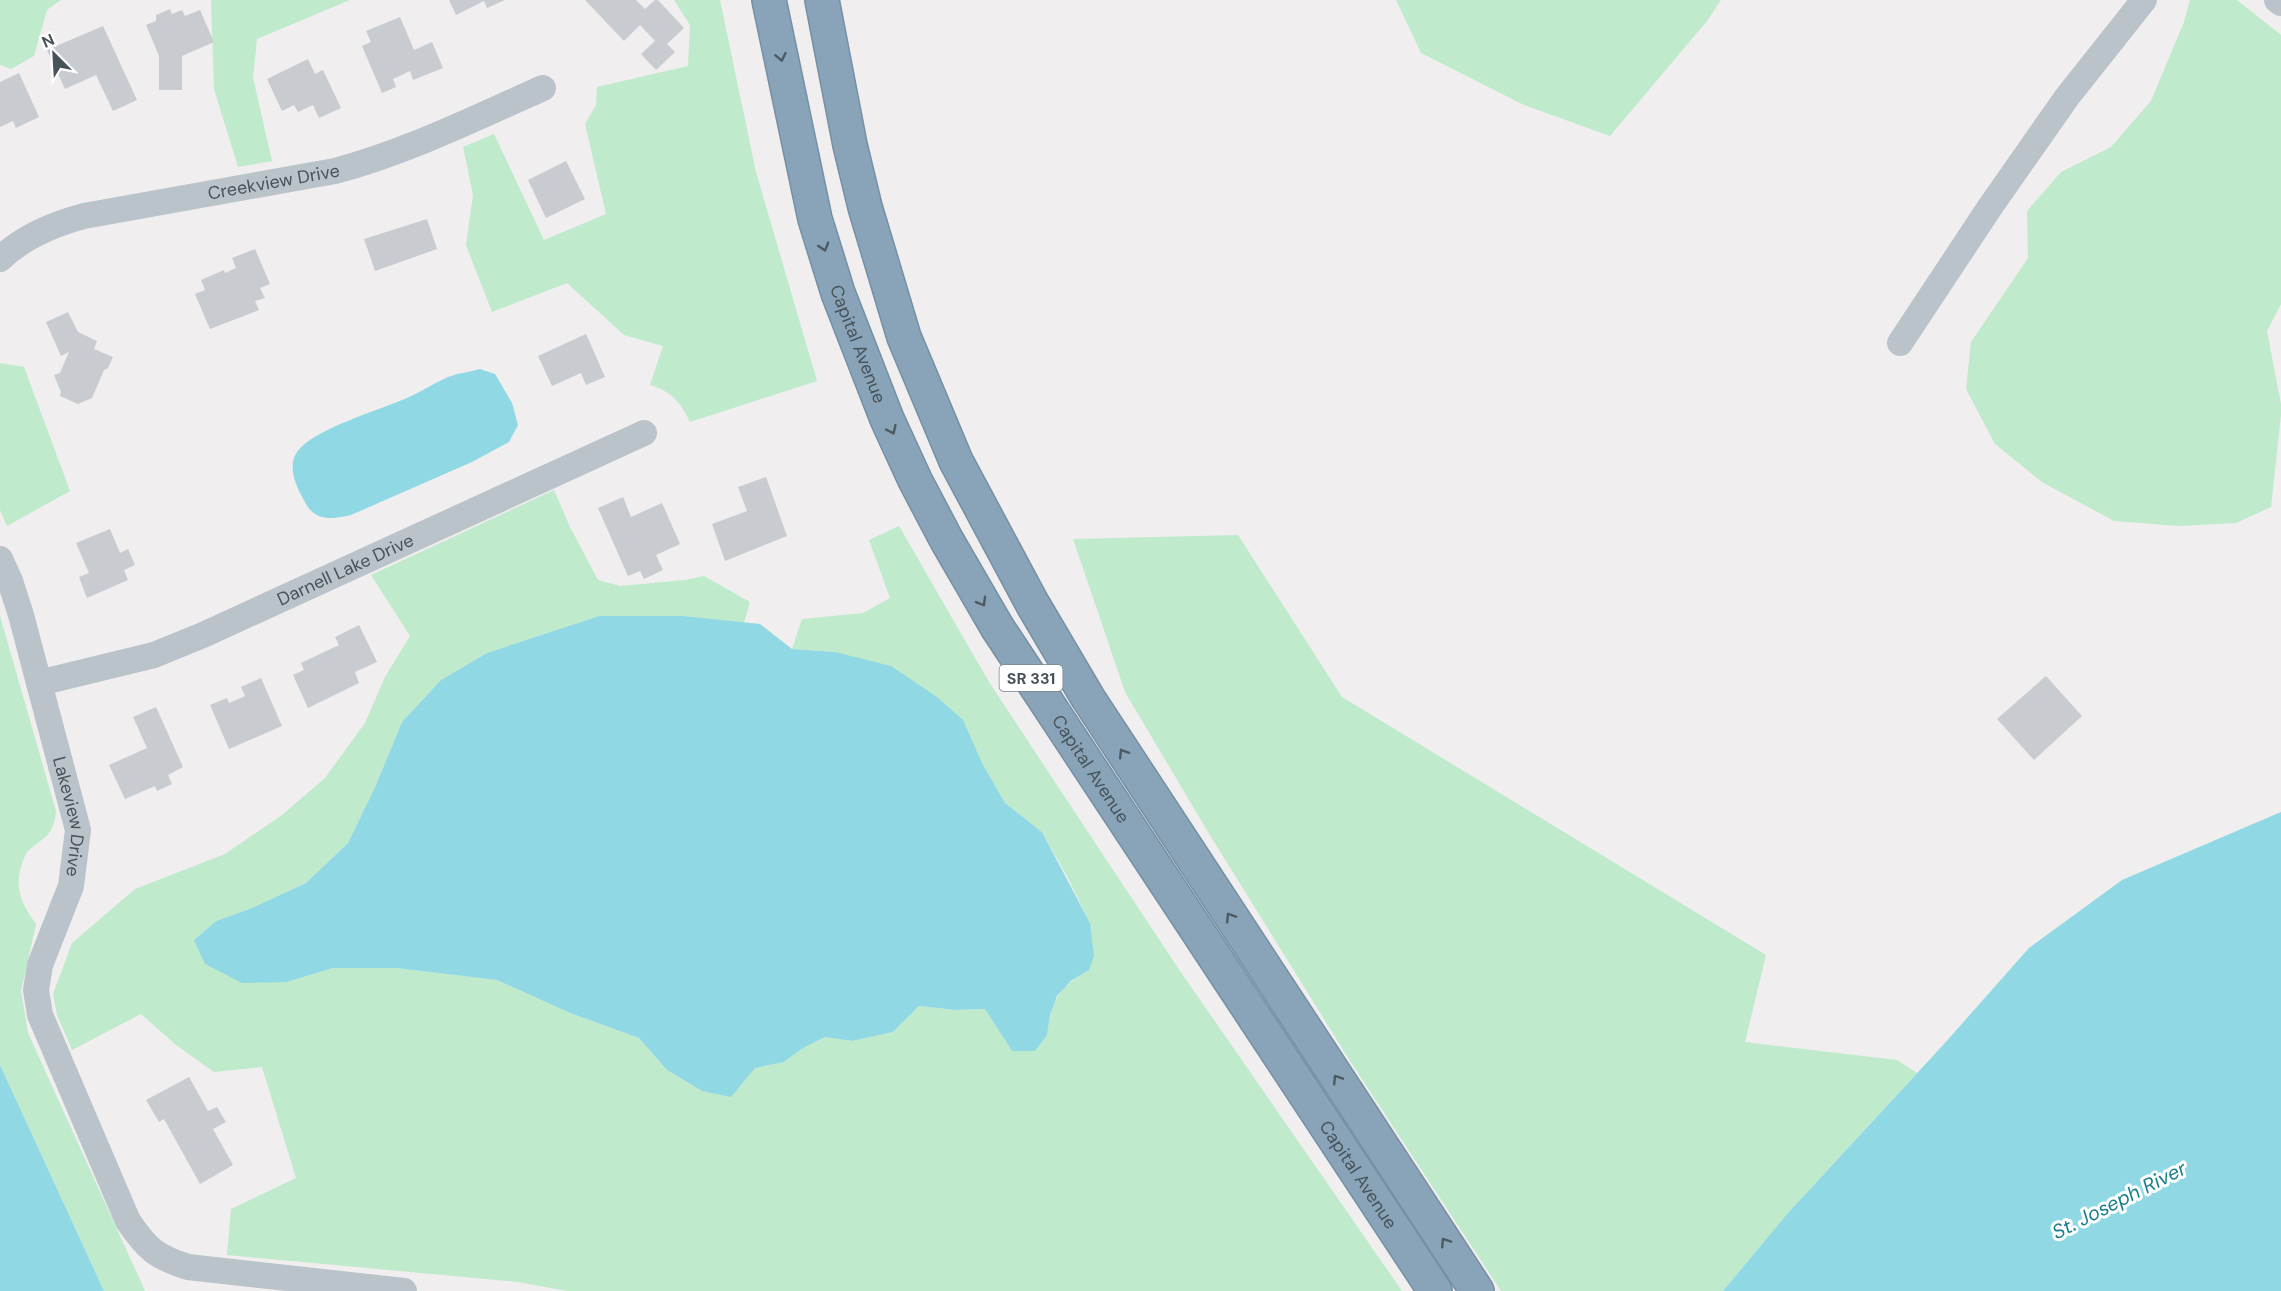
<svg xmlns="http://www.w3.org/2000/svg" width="2281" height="1291" viewBox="0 0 2281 1291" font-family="'DM Sans',sans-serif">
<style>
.green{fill:#bfeacc}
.water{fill:#90d9e4}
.building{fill:#c8cbd0}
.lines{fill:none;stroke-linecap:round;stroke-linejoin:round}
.highway-casing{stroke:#758fa4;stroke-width:36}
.minor{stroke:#bac3c9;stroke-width:26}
.highway{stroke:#89a4b8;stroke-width:33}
.oneway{stroke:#4e5a62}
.labels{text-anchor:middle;stroke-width:6;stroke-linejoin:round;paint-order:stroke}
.shield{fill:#fff;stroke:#7e868b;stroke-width:1.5}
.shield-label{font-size:16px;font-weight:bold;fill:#475259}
.street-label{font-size:18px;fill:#475259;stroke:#fff}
.water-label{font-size:20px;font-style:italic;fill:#187e8d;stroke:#fff}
</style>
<rect width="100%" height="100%" fill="#f0eeee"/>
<g class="green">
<path d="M0,0H61L47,10L34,56L11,69L0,65Z"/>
<path d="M211,0H350L257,39L253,78L272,161L238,167L214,89Z"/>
<path d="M674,0H720L756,172L817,381L690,422C680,402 673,392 650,385L663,346L624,335L567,283L492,312L466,245L473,195L463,147L494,134L544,240L606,214L585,124L596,105L597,87L688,66L690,25Z"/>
<path d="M1396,0H1721L1707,21L1610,136L1524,105L1421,53Z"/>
<path d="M2190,0H2237L2281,35V304L2267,331L2281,404V415L2271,507L2236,523L2179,526L2114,521L2042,482L1995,444L1966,389L1971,342L2028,258L2027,211L2061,172L2111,147L2151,101L2184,22Z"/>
<path d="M0,363L24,367L70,491L7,526L0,510Z"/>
<path d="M554,490L570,527L598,580L620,586L685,580L704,576L750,602L744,623L683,616H599L487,653L441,680L402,722L376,785L348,843L306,883L252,908L216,921L194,940L287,982L333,968H396L497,980L570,1013L639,1038L667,1070L702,1091L754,1068L784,1062L803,1048L825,1037L852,1041L893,1032L919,1006L956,1010L985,1009L1012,1051L1047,1035C1051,1000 1059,988 1089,970L1090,923L1068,878L1042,832L1005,803L982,763L835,652L792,649L802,619L863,613L890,598L869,540L899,526L989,682L1080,820L1180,971L1402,1291H567L518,1282L227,1255L231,1209L296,1178L262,1067L214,1072L176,1045L141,1014L72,1050L57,1015L53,994L72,943L135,889L225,854L282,815L325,778L365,723L385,677L410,636L371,575Z"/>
<path d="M1238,535L1342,697L1766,955L1745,1042L1897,1060L1917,1073L1787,1214L1723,1291H1501L1350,1061L1208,832L1125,692L1073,539Z"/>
<path d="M0,616L56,811C53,837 45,836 28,851C25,854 24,859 22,863C14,887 21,904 36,924L21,991L28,1033L145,1291H104L0,1065Z"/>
</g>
<g class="water">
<path d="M480,369L495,374L512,403L518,425L509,442L472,462L351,515C334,519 316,522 306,504C298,490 286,468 297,452C313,429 380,410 407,398C421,392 434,383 448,377C458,373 470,372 480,369Z"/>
<path d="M599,616H683L760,624L792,649L835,652L891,666L937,697L963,720L982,763L1005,803L1042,832L1090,923L1094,956L1089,970L1071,981L1057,996L1050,1015L1047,1035L1035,1051H1012L985,1009L956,1010L919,1006L893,1032L852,1041L825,1037L803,1048L784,1062L755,1068L731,1097L702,1091L667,1070L639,1038L570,1013L497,980L396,968H333L287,982L242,983L205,964L194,940L216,921L252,908L306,883L348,843L376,785L402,722L441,680L487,653Z"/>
<path d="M2281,812V1291H1723L1787,1214L1944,1044L2029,948L2122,880Z"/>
<path d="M0,1065L104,1291H0Z"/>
</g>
<g class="building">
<path d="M449,0H505L487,8L484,1L456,15Z"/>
<path d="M585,0H636L645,9L655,0H658L684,28L667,44L675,52L656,70L641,54L655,41L640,25L624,41Z"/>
<path d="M170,9L172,14L182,10L185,16L200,10L214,42L182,56V90H159V56L146,25L156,21V15Z"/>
<path d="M400,17L414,50L432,42L443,68L413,80L410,71L393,79L396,87L382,93L362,46L371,42L366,31Z"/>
<path d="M103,26L137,100L113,111L96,75L65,89L47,50Z"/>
<path d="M308,59L315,74L323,70L341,108L319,118L313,105L298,112L294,105L282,111L267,79Z"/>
<path d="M19,73L39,117L16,128L13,121L0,127V82Z"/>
<path d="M566,161L585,199L546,218L528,180Z"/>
<path d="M427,219L437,249L375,271L364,239Z"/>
<path d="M255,249L270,284L260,288L265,298L255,301L259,310L210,329L195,294L205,290L201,280L224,270L225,273L236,268L232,258Z"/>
<path d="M68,312L78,332L97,341L94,349L113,357L108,368L104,370L92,398L78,404L60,396L61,392L54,375L60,373L69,352L61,356L46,322Z"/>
<path d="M586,334L605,377L586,385L581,373L552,386L538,356Z"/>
<path d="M766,477L787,536L725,561L712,524L747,511L738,487Z"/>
<path d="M623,497L631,517L662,503L680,544L656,555L663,570L644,579L640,571L628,576L598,508Z"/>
<path d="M110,529L120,553L128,549L135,565L124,570L128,580L87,598L79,577L89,573L76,543Z"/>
<path d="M359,625L377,662L355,672L359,683L308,708L293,675L304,670L301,663L339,645L335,637Z"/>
<path d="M2046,676L2082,716L2034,760L1997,719Z"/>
<path d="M261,678L282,726L229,749L210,705L227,698L229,703L245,696L241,687Z"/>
<path d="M156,707L183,767L168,775L172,784L157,791L155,786L125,799L109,765L147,748L133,717Z"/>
<path d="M189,1077L208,1111L217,1107L226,1122L213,1129L233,1165L200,1184L164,1119L159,1122L146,1100Z"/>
</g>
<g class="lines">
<g class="highway-casing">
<g id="highway">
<path id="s4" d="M769,0L815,219L838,293L887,419L915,480L946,539L997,627L1435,1291"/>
<path d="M822,0L850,145L865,207L904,337L956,461L1032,603L1088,698L1477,1291"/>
</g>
</g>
<g class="minor">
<path d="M2277,0L2281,3"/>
<path id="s1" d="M0,259C23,237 54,224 84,216L335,171C407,152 475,118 543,88"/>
<path d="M1900,343L1990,207L2067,97L2144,0"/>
<path id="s2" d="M0,559L10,581L21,615L78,830L71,886L40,965L36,990L40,1015L128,1221C147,1249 156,1257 188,1267L404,1291"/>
<path id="s3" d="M39,683L154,655L203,635L644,433"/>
</g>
<use href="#highway" class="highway"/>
</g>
<defs><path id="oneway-chevron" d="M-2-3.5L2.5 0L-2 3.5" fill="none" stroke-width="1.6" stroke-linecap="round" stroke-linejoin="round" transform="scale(1.5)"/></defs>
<g class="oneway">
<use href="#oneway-chevron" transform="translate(781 57) rotate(78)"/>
<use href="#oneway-chevron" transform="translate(824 247) rotate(73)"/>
<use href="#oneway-chevron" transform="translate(892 430) rotate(65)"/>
<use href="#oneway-chevron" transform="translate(982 602) rotate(60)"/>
<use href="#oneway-chevron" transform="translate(1123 753) rotate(-122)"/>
<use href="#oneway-chevron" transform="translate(1230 917) rotate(-123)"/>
<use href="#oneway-chevron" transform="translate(1337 1079) rotate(-123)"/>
<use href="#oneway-chevron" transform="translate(1445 1242) rotate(-123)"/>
</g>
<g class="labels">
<rect class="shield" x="999.5" y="665" width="63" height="26" rx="4.5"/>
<g class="shield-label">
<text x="1031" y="684">SR 331</text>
</g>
<g class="street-label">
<text dy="6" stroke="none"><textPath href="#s1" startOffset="288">Creekview Drive</textPath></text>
<text dy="6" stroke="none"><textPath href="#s4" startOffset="356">Capital Avenue</textPath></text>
<text dy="6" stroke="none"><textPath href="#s3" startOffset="328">Darnell Lake Drive</textPath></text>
<text dy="6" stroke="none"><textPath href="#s4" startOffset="842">Capital Avenue</textPath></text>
<text dy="6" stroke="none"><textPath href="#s2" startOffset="268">Lakeview Drive</textPath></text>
<text dy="6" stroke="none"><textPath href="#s4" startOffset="1328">Capital Avenue</textPath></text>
</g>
<g class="water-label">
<text transform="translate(2119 1200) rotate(-27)" y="7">St. Joseph River</text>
</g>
</g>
<g transform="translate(54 54) rotate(336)" stroke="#ffffff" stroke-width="4.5" paint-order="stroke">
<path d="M0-4.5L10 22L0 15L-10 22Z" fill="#475259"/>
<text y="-9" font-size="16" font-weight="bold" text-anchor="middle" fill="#475259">N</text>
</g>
</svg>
